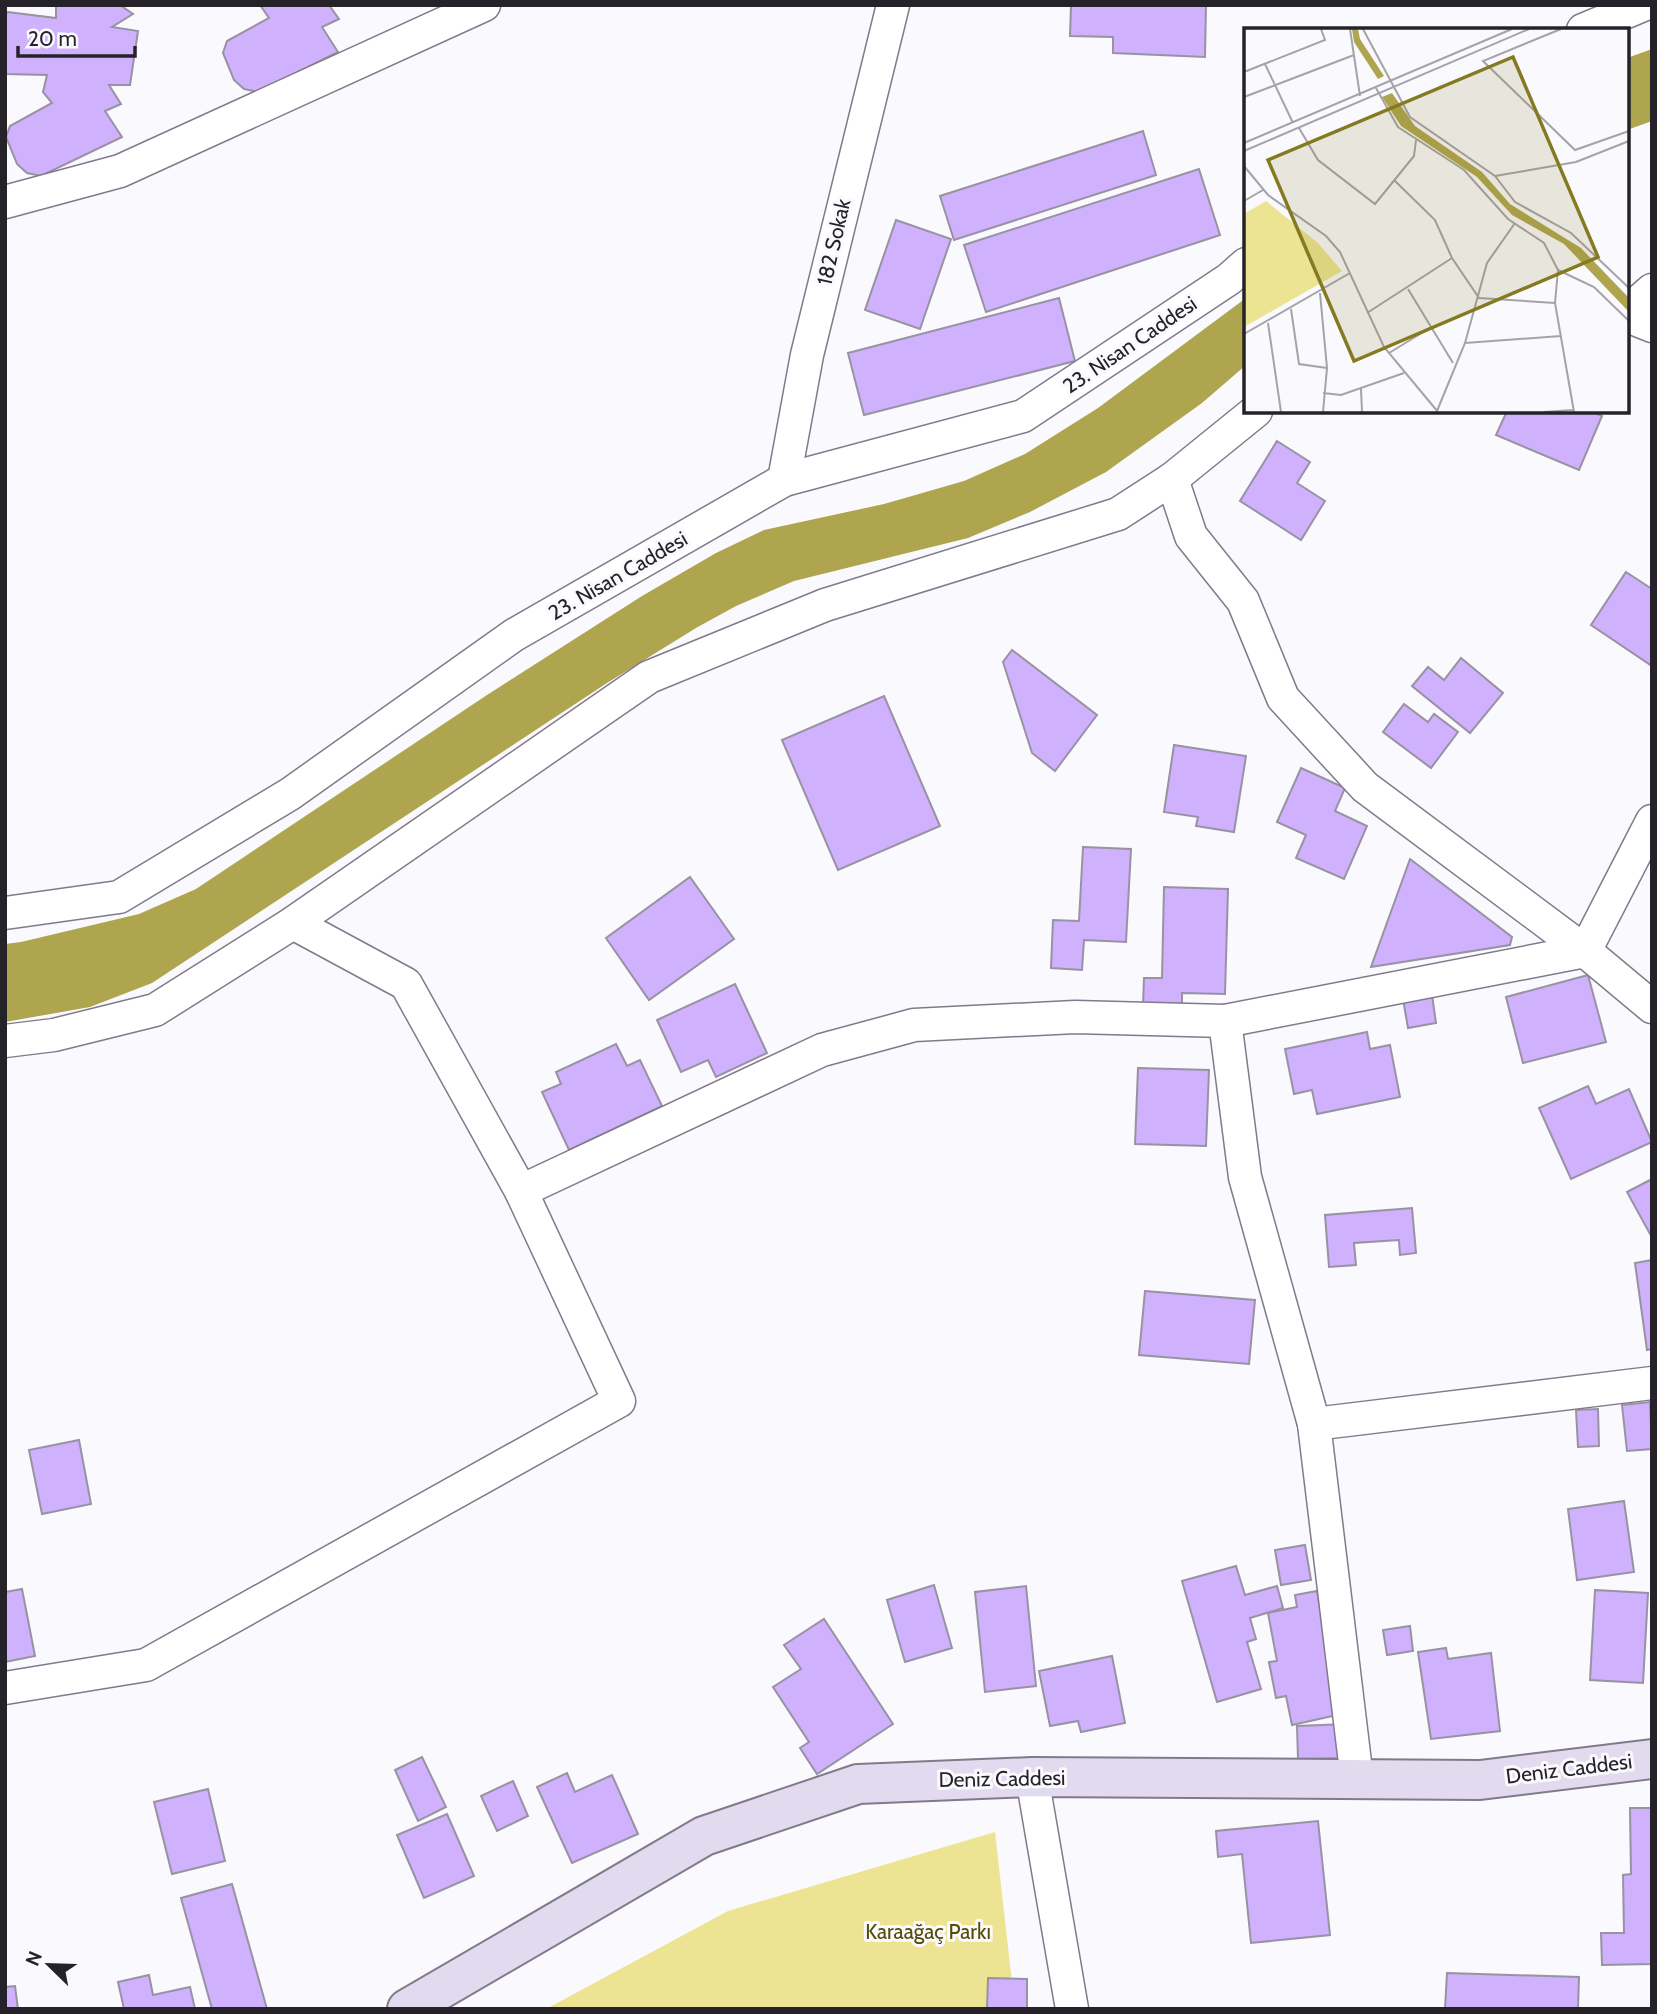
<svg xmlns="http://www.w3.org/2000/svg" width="1657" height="2014" viewBox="0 0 1657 2014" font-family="Cabin,sans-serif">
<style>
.green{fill:#ede493}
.water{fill:#aea54e}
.building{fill:#cfb1fd;stroke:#9892a3;stroke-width:2}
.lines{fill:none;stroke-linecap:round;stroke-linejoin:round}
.street-casing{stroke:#807a8a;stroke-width:35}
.secondary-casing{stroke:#807a8a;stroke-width:42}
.street{stroke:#fff;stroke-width:32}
.secondary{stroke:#e2daee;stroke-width:38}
.labels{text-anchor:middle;stroke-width:6;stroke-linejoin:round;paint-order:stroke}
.street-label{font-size:21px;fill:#252329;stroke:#faf9fd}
.park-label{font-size:21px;fill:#534c06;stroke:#faf9fd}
.inset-road{fill:none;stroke:#a5a3a8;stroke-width:2}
.view{fill:#847a20;fill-opacity:0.15;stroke:#847a20;stroke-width:3.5}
.inset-edge{fill:none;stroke:#252329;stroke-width:3.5}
</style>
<rect width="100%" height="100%" fill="#faf9fd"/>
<path class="green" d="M995,1832L1015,2009H546L728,1911Z"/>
<g class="water">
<path d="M1652,49V121L1627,130V58Z"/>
<path d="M1246,298V365L1202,403L1106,472L1030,512L968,538L794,581L736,606L696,628L607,683L152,983L90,1007L5,1022V944L21,942L139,914L196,889L487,695L642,596L716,553L764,530L884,504L964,481L1025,454L1098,408Z"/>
</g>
<g class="building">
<path d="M56,5H120L133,14L112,27L138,31L130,85H109L121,104L105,111L122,137L41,176L27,173L17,164L6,137L10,126L52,103L43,92L47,75L5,74V14L8,12L56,18Z"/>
<path d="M260,5H329L339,19L322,27L338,52L258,92L244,89L234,80L223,53L227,41L269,18Z"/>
<path d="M1071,5H1206L1205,57L1113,53V37L1070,36Z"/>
<path d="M1143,131L1156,175L954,240L940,196Z"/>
<path d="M1199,169L1220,235L986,312L964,245Z"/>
<path d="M896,220L951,239L920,329L865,310Z"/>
<path d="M1059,298L1075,361L864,415L848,353Z"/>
<path d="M1507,411H1590L1602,416L1579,470L1496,435Z"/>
<path d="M1277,441L1310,462L1297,483L1325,501L1301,540L1240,501Z"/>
<path d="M1626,572L1652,589V666L1591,625Z"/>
<path d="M1012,650L1097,715L1055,771L1032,753L1003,662Z"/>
<path d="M1461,658L1503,693L1470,733L1412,686L1428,667L1444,680Z"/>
<path d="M884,696L940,826L838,870L782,740Z"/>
<path d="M1404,704L1428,722L1434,714L1458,732L1431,768L1383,732Z"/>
<path d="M1174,745L1246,756L1234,832L1196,826L1198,817L1164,812Z"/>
<path d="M1301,768L1345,788L1335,811L1367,826L1344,879L1296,858L1306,835L1277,822Z"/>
<path d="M1083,847L1131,849L1126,942L1084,940L1082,970L1051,968L1053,920L1079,921Z"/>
<path d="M1410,859L1512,937L1510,945L1371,967Z"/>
<path d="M690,877L734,939L649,1000L606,938Z"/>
<path d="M1164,887L1228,889L1225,994L1182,993V1007L1143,1006L1144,978H1162Z"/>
<path d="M1588,975L1606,1042L1523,1063L1506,997Z"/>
<path d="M735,984L767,1053L716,1077L708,1060L681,1072L657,1020Z"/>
<path d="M1432,995L1436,1023L1408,1028L1403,999Z"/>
<path d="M1367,1032L1370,1049L1390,1045L1400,1097L1317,1114L1312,1090L1294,1094L1285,1049Z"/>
<path d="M616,1044L627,1066L640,1060L662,1106L569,1150L542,1092L561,1084L556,1072Z"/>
<path d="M1138,1068L1209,1070L1206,1146L1135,1144Z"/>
<path d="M1588,1086L1596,1104L1629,1089L1652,1142L1571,1179L1539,1108Z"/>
<path d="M1652,1179V1233L1650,1234L1627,1192Z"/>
<path d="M1412,1208L1416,1253L1400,1255L1399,1240L1354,1243L1356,1265L1329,1267L1325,1215Z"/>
<path d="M1652,1260V1349L1647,1350L1635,1263Z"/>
<path d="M1145,1291L1255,1300L1249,1364L1139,1355Z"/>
<path d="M1650,1402L1652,1449L1627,1451L1622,1405Z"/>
<path d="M1598,1409L1599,1446L1578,1447L1576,1410Z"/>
<path d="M79,1440L91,1504L42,1514L29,1450Z"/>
<path d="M1624,1501L1634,1572L1577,1580L1568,1509Z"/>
<path d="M1305,1545L1311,1580L1281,1585L1275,1550Z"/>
<path d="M1236,1566L1245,1595L1277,1586L1283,1608L1250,1618L1256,1639L1247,1642L1261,1689L1217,1702L1182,1581Z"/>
<path d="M934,1585L952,1648L905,1662L887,1600Z"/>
<path d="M1026,1586L1036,1686L985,1692L975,1592Z"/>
<path d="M22,1589L35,1656L5,1662V1592Z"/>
<path d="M1595,1590L1648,1593L1643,1683L1590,1680Z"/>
<path d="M1317,1591L1320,1608L1328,1606L1341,1669L1328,1671L1337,1715L1292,1725L1286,1696L1276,1698L1269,1662L1277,1661L1268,1613L1297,1607L1295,1595Z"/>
<path d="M824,1619L893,1724L817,1774L800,1748L809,1742L773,1687L801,1669L784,1645Z"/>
<path d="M1410,1626L1413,1651L1387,1655L1383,1630Z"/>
<path d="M1446,1648L1448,1659L1491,1653L1500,1731L1431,1739L1418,1652Z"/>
<path d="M1112,1656L1125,1723L1081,1732L1078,1721L1050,1726L1039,1671Z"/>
<path d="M1346,1724L1347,1758L1298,1759L1297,1726Z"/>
<path d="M422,1757L446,1807L418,1821L395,1770Z"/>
<path d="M567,1773L575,1792L612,1775L638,1834L572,1863L537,1787Z"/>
<path d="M513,1781L528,1816L497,1831L481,1796Z"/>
<path d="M208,1789L225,1861L172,1874L154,1802Z"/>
<path d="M1630,1808H1652V1964L1602,1965L1601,1933H1624L1623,1875L1631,1874Z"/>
<path d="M447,1814L474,1876L424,1898L397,1835Z"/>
<path d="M1318,1821L1330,1935L1251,1943L1242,1854L1218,1857L1216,1831Z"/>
<path d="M232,1884L267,2009H212L181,1898Z"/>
<path d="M1447,1973L1579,1977L1578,2009H1445Z"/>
<path d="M149,1975L153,1995L190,1987L195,2009H124L118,1982Z"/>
<path d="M988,1978L1027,1979V2009H987Z"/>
<path d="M15,1986L18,2009H5V1987Z"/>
</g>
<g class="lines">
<g class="street-casing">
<g id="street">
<path d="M1583,30L1643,5"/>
<path d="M5,202L120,171L484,5"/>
<path d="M1627,312L1652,290"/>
<path d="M1627,316L1652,326"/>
<path d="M1172,479L1191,536L1243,601L1283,698L1365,787L1585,951L1652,1007"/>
<path d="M784,480L807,355L893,5"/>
<path d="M5,913L119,897L290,794L514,635L784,480L1023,416L1229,279L1246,264"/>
<path d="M1225,1021L1245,1177L1314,1424L1357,1779"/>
<path d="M5,1041L54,1035L155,1010L293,923L649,677L825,605L1118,514L1172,479L1256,411"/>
<path d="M521,1191L822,1050L914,1025L1075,1017L1225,1021L1585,951L1652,821"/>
<path d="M1314,1424L1652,1383"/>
<path d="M5,1688L146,1665L619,1401L521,1191L406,984L293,923"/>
<path d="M1032,1777L1072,2009"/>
</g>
</g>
<g class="secondary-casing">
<path id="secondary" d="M407,2009L704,1836L858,1784L1032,1777L1480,1780L1652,1759"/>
</g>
<use href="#street" class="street"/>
<use href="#secondary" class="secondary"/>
</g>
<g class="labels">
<g class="street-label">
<text transform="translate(834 242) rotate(-77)" y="7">182 Sokak</text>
<text transform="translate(1130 345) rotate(-34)" y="7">23. Nisan Caddesi</text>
<text transform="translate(618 576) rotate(-30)" y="7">23. Nisan Caddesi</text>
<text transform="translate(1569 1769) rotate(-7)" y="7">Deniz Caddesi</text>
<text transform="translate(1002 1779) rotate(-1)" y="7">Deniz Caddesi</text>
</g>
<g class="park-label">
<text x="928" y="1939">Karaağaç Parkı</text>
</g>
</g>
<g transform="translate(1244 28)">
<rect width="385" height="385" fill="#faf9fd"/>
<path d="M22,173L74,215L98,243L0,299V186Z" fill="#ede493"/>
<path d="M108,1H114L116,11L140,48L134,51L110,14ZM148,65L171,98L238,144L266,176L337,220L385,270V284L320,216L268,187L233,149L157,98L138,69Z" fill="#aea54e"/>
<path class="inset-road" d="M106,1L116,68M119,1L166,89L251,148L271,174L327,205L385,260M317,1L239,33L331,122L385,103M21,36L49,95M0,44L81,12L77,1M132,60L154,99L220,142L264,191L300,215L314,242L311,275L330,384M0,69L110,27M55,100L74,132L131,176L170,128L172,112M0,115L268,1M0,123L285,1M0,138L24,167L82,208L96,224L140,319L194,384M251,148L332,134L385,113M151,153L191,192L208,230L235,270L311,275M0,173L19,162M314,242L350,259L385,293M164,261L209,335M76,265L83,340L79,384M47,281L55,336L83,340M123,285L208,230M24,295L37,384M0,306L106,245M221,315L317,308M145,325L186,300M117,361L118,384M79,365L97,367L160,345M193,383L221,315L243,235L271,195M300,384L329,382"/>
<path class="view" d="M269,29L354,229L110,333L24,132Z"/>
<rect width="385" height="385" class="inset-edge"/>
</g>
<rect width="1657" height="2014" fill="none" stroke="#252329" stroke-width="14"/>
<g transform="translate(49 1965) rotate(293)" stroke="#faf9fd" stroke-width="5" paint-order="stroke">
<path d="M0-5L12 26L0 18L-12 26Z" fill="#252329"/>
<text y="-10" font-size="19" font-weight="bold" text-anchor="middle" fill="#252329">N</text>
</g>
<path d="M18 46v10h117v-10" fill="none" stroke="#252329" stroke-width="3.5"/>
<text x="28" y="46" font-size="21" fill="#252329" stroke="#faf9fd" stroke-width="5" paint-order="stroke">20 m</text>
</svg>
